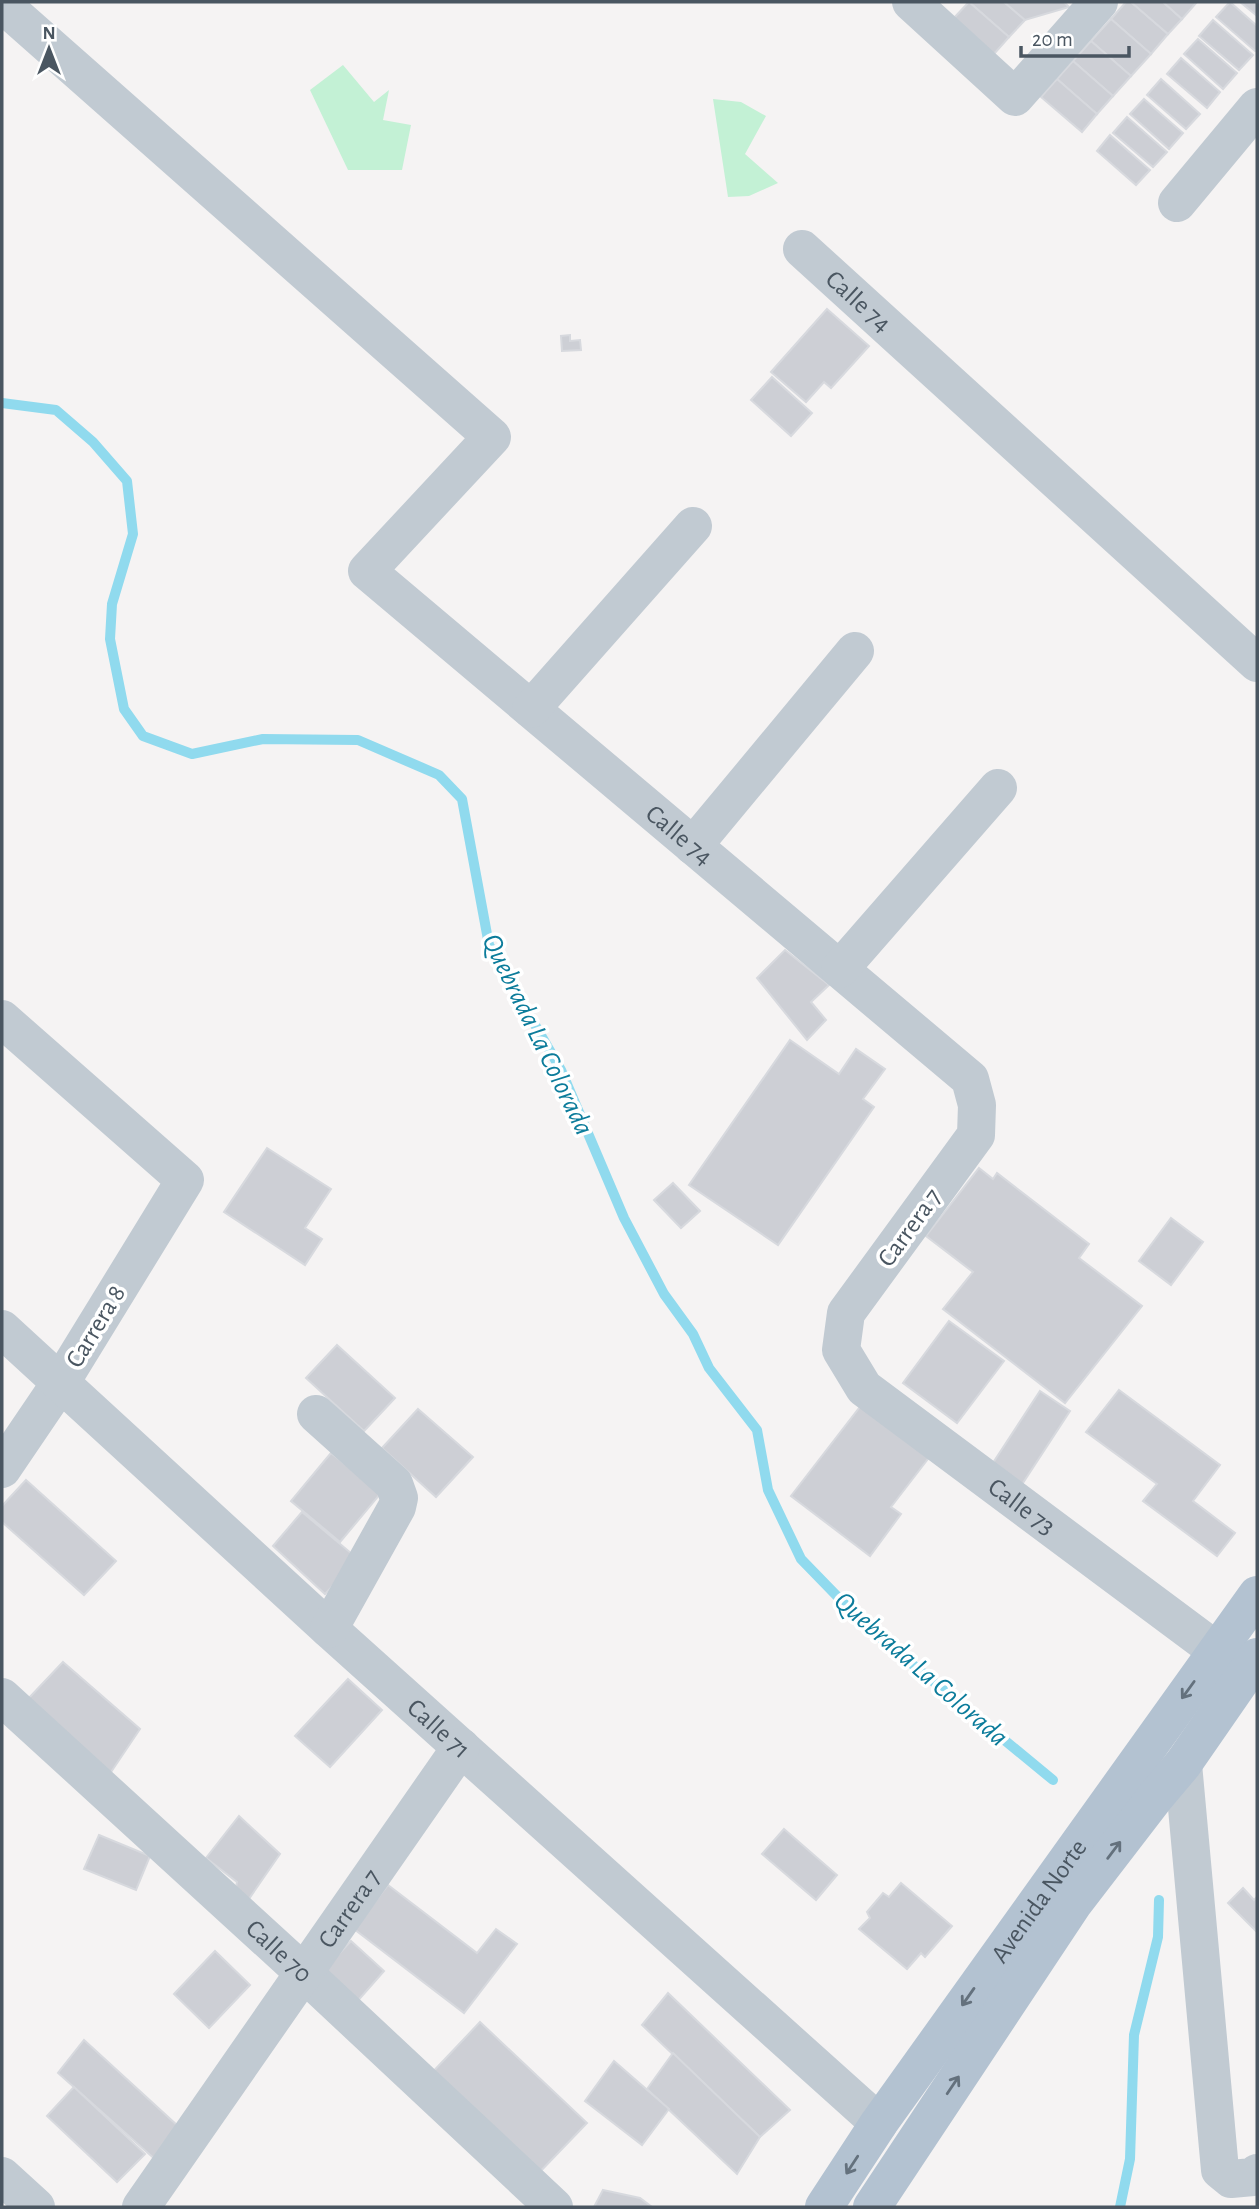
<svg xmlns="http://www.w3.org/2000/svg" width="1259" height="2209" viewBox="0 0 1259 2209" font-family="'Alegreya Sans',sans-serif">
<style>
.green{fill:#c3f1d5}
.lines{fill:none;stroke-linecap:round;stroke-linejoin:round}
.stream{stroke:#90daee;stroke-width:10}
.building{fill:#cdcfd5;stroke:#d7d9de;stroke-width:2}
.minor{stroke:#c1cad2;stroke-width:38}
.primary{stroke:#b3c2d1;stroke-width:38}
.oneway{stroke:#64717d}
.labels{text-anchor:middle;stroke-width:7;stroke-linejoin:round;paint-order:stroke}
.street-label{font-size:26px;fill:#4a5661;stroke:#fff}
.water-label{font-size:28px;font-style:italic;fill:#0c7c9b;stroke:#fff}
</style>
<rect width="100%" height="100%" fill="#f5f3f3"/>
<g class="green">
<path d="M343,65L374,102L389,90L383,120L411,125L402,170H348L310,90Z"/>
<path d="M713,99L741,102L766,116L745,154L778,183L749,196L728,197Z"/>
</g>
<g class="lines">
<g class="stream">
<path d="M2,403L56,410L93,442L127,481L133,534L112,604L110,639L124,709L143,736L192,754L263,739L358,740L439,775L462,799L489,945L561,1070L624,1218L664,1294L693,1334L709,1368L757,1430L768,1490L801,1559L867,1627L1053,1780"/>
<path d="M1120,2207L1130,2159L1134,2035L1158,1937L1159,1900"/>
</g>
</g>
<g class="building">
<path d="M969,2H1004L1025,20L1009,37Z"/>
<path d="M969,2L1009,37L993,55L952,20Z"/>
<path d="M1004,2H1064L1069,7L1025,20Z"/>
<path d="M1126,2H1131L1168,34L1151,54L1111,19Z"/>
<path d="M1131,2H1163L1182,19L1168,34Z"/>
<path d="M1163,2H1197L1182,19Z"/>
<path d="M1230,2L1257,26V49L1255,51L1216,17Z"/>
<path d="M1240,2H1257V16Z"/>
<path d="M1111,19L1151,54L1131,76L1091,41Z"/>
<path d="M1213,20L1253,55L1239,70L1199,36Z"/>
<path d="M1198,39L1237,73L1223,89L1184,54Z"/>
<path d="M1091,41L1131,76L1113,96L1073,61Z"/>
<path d="M1181,58L1220,92L1207,108L1167,74Z"/>
<path d="M1073,61L1113,96L1097,114L1057,79Z"/>
<path d="M1057,79L1097,114L1082,132L1041,97Z"/>
<path d="M1161,79L1200,114L1186,129L1147,95Z"/>
<path d="M1144,99L1183,133L1169,149L1130,114Z"/>
<path d="M1127,117L1167,152L1153,167L1113,133Z"/>
<path d="M1110,135L1150,170L1136,185L1097,151Z"/>
<path d="M827,309L869,346L831,388L824,382L806,402L771,372Z"/>
<path d="M570,335V341L580,340L581,350L562,351L561,336Z"/>
<path d="M772,377L812,413L791,436L751,400Z"/>
<path d="M785,950L829,985L811,1002L826,1020L807,1040L757,978Z"/>
<path d="M790,1040L839,1074L856,1049L885,1069L863,1099L874,1107L778,1245L689,1185Z"/>
<path d="M267,1148L331,1189L305,1228L322,1239L305,1265L224,1212Z"/>
<path d="M979,1168L993,1179L997,1173L1089,1244L1079,1258L1142,1306L1065,1403L943,1309L973,1272L926,1236Z"/>
<path d="M673,1183L700,1211L681,1228L654,1200Z"/>
<path d="M1171,1218L1203,1242L1171,1285L1139,1261Z"/>
<path d="M949,1321L1004,1361L957,1423L903,1383Z"/>
<path d="M337,1345L395,1398L364,1431L306,1378Z"/>
<path d="M1119,1390L1220,1465L1193,1501L1235,1533L1217,1556L1143,1501L1157,1484L1086,1432Z"/>
<path d="M1040,1391L1070,1411L1017,1492L987,1472Z"/>
<path d="M863,1403L931,1455L891,1507L901,1514L870,1556L791,1496Z"/>
<path d="M418,1409L473,1457L436,1497L382,1448Z"/>
<path d="M331,1453L381,1493L340,1542L291,1501Z"/>
<path d="M26,1480L116,1561L84,1595L2,1522V1506Z"/>
<path d="M302,1512L358,1559L325,1594L273,1546Z"/>
<path d="M63,1662L140,1729L107,1778L27,1700Z"/>
<path d="M348,1679L382,1710L330,1767L295,1736Z"/>
<path d="M239,1816L280,1854L244,1906L234,1899L237,1882L206,1858Z"/>
<path d="M784,1829L837,1875L816,1900L762,1854Z"/>
<path d="M99,1835L150,1856L136,1890L84,1869Z"/>
<path d="M901,1883L952,1926L925,1957L921,1953L907,1969L859,1929L870,1918L867,1912L883,1893L889,1897Z"/>
<path d="M388,1885L477,1953L496,1929L517,1944L464,2013L354,1929Z"/>
<path d="M1243,1888L1254,1900L1257,1897V1932L1228,1903Z"/>
<path d="M351,1941L384,1971L354,2005L320,1974Z"/>
<path d="M215,1951L250,1985L209,2028L174,1994Z"/>
<path d="M668,1993L790,2110L760,2137L642,2025Z"/>
<path d="M480,2022L587,2123L533,2179L426,2079Z"/>
<path d="M84,2040L179,2127L157,2161L58,2073Z"/>
<path d="M673,2053L760,2137L737,2174L647,2089Z"/>
<path d="M614,2061L669,2109L642,2145L585,2101Z"/>
<path d="M74,2087L145,2154L117,2182L47,2116Z"/>
<path d="M603,2190L640,2198L652,2207H594Z"/>
</g>
<g class="lines">
<g class="minor">
<path d="M911,2L1015,97L1099,2"/>
<path id="s1" d="M2,4L492,437L367,571L970,1079L977,1105L976,1135L846,1313L841,1350L864,1388L1217,1651"/>
<path d="M1177,203L1257,107"/>
<path id="s2" d="M802,249L1257,663"/>
<path d="M531,709L693,526"/>
<path d="M693,846L855,651"/>
<path d="M840,969L998,788"/>
<path d="M2,1019L185,1180L61,1382L2,1469"/>
<path id="s3" d="M2,1329L329,1629L879,2123"/>
<path d="M316,1414L394,1484L399,1498L397,1507L329,1629"/>
<path id="s4" d="M2,1697L305,1974L554,2207"/>
<path d="M1183,1764L1220,2170L1231,2179L1253,2177L1257,2173"/>
<path d="M2,2176L36,2207"/>
<path id="s5" d="M141,2207L461,1747"/>
</g>
<g class="primary">
<path id="s6" d="M824,2207L879,2123L1257,1595"/>
<path d="M872,2207L1073,1904L1156,1796L1183,1764L1257,1657"/>
</g>
</g>
<defs><path id="oneway-shaft" d="M-6 0H5M1.5-3L5.5 0L1.5 3" fill="none" stroke-width="1.6" stroke-linecap="round" stroke-linejoin="round" transform="scale(1.75)"/></defs>
<g class="oneway">
<use href="#oneway-shaft" transform="translate(1188 1690) rotate(126)"/>
<use href="#oneway-shaft" transform="translate(1114 1850) rotate(-53)"/>
<use href="#oneway-shaft" transform="translate(968 1997) rotate(125)"/>
<use href="#oneway-shaft" transform="translate(953 2085) rotate(-56)"/>
<use href="#oneway-shaft" transform="translate(852 2165) rotate(123)"/>
</g>
<g class="labels">
<g class="street-label">
<text dy="9" stroke="none"><textPath href="#s2" startOffset="77">Calle 74</textPath></text>
<text dy="9" stroke="none"><textPath href="#s1" startOffset="1246">Calle 74</textPath></text>
<text transform="translate(909 1227) rotate(-54)" y="9">Carrera 7</text>
<text transform="translate(95 1326) rotate(-59)" y="9">Carrera 8</text>
<text dy="9" stroke="none"><textPath href="#s1" startOffset="2182">Calle 73</textPath></text>
<text dy="9" stroke="none"><textPath href="#s3" startOffset="592">Calle 71</textPath></text>
<text dy="9" stroke="none"><textPath href="#s6" startOffset="374">Avenida Norte</textPath></text>
<text dy="9" stroke="none"><textPath href="#s5" startOffset="364">Carrera 7</textPath></text>
<text dy="9" stroke="none"><textPath href="#s4" startOffset="376">Calle 70</textPath></text>
</g>
<g class="water-label">
<text transform="translate(539 1034) rotate(64)" y="10">Quebrada La Colorada</text>
<text transform="translate(922 1668) rotate(41)" y="10">Quebrada La Colorada</text>
</g>
</g>
<rect width="1259" height="2209" fill="none" stroke="#4a5661" stroke-width="7"/>
<g transform="translate(49 49)" stroke="#ffffff" stroke-width="5" paint-order="stroke">
<path d="M0-5L12 26L0 18L-12 26Z" fill="#4a5661"/>
<text y="-10" font-size="19" font-weight="bold" text-anchor="middle" fill="#4a5661">N</text>
</g>
<path d="M1021 46v10h108v-10" fill="none" stroke="#4a5661" stroke-width="3.5"/>
<text x="1032" y="46" font-size="21" fill="#4a5661" stroke="#ffffff" stroke-width="5" paint-order="stroke">20 m</text>
</svg>
